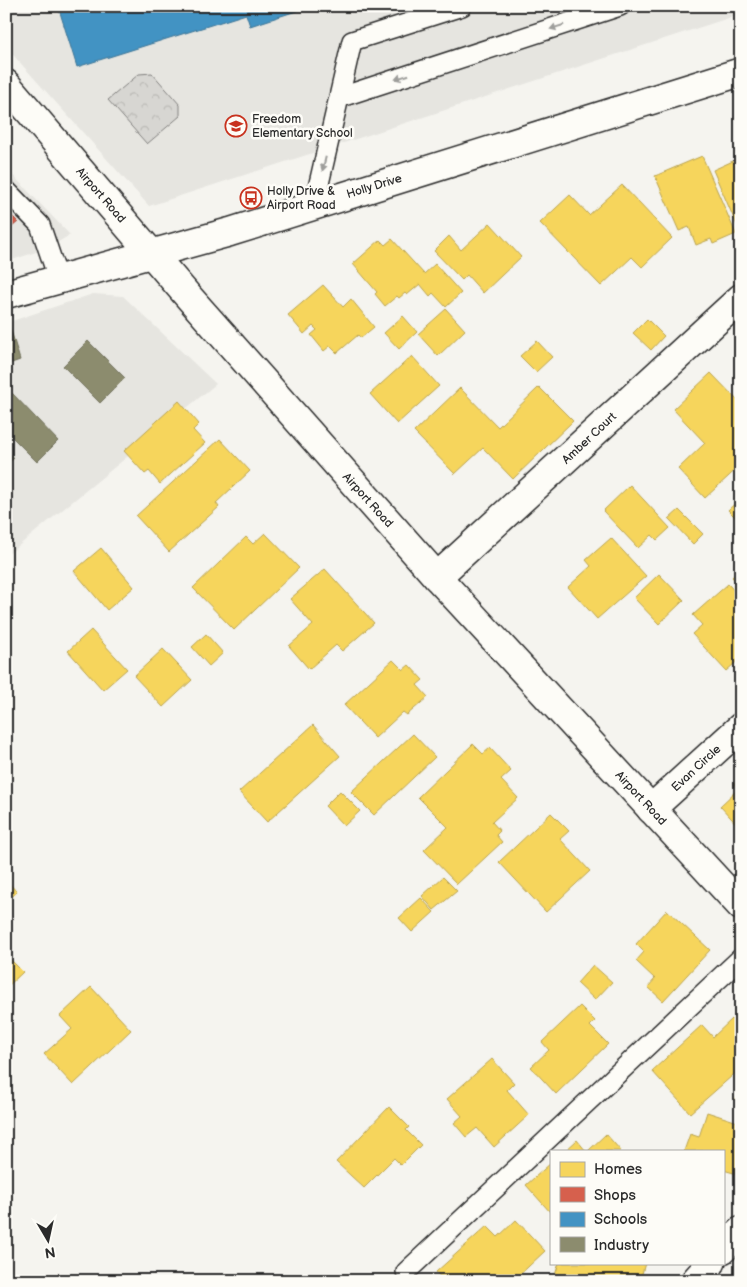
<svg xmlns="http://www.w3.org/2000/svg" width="747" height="1287" viewBox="0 0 747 1287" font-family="'Balsamiq Sans',sans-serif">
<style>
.built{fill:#e6e5e0}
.park{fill:url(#park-crowns);stroke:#81807e}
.homes{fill:#f6d55c;stroke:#b9a24d}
.shops{fill:#d6604d;stroke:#a35043}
.schools{fill:#4393c3;stroke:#3c7495}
.industry{fill:#8c8c6e;stroke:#6f6f5a}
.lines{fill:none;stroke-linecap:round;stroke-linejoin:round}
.service-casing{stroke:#2b2b2b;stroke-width:22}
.minor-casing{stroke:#2b2b2b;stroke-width:31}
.service{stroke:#fdfcf7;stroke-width:19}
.minor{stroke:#fdfcf7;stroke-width:28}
.oneway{fill:#9e9e9b}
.labels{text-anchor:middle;stroke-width:5;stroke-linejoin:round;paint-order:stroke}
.poi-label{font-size:12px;fill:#2b2b2b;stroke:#fdfcf7;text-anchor:start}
.street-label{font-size:12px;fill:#2b2b2b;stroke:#fdfcf7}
</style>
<defs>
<pattern id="park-crowns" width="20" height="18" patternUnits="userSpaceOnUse" patternTransform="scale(1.25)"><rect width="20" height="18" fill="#d7d6d2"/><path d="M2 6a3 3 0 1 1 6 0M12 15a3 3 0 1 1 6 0" fill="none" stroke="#b9b8b4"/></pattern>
</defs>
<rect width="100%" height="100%" fill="#f5f4ef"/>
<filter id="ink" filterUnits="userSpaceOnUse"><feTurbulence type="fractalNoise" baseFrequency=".02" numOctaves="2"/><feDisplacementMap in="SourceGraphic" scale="10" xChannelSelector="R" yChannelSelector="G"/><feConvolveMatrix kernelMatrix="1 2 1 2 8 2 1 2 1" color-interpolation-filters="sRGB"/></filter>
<g filter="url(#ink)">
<g class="built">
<path d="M6,6H741V14L149,206L6,47Z"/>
<path d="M6,168L70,235L48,248L6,262Z"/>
<path d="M93,294L123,296L216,384L6,556V323Z"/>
</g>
<path class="park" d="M152,73L180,105V116L147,144L108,100L139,74Z"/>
<g class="homes">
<path d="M702,156L736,234L713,244L711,239L696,245L689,227L679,231L655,176Z"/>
<path d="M733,161L741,179V235L713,170Z"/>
<path d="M622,185L672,238L642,267L632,257L601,286L540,223L570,195L589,215Z"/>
<path d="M490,223L521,257L483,293L467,275L462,280L434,251L449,236L461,250Z"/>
<path d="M392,239L424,274L435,264L461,293L446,307L433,293L430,296L420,284L407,295L405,293L399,298L397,296L385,306L375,294L377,292L353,264L380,240L385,245Z"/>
<path d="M323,285L343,307L351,299L374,327L361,338L358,335L337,353L330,346L324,351L311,335L317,330L313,326L304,334L288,315Z"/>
<path d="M446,309L465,330L438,356L418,334Z"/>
<path d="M403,316L417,332L399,349L384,333Z"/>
<path d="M647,319L664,336L651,350L633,333Z"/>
<path d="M537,341L552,357L536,372L520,356Z"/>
<path d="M412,356L439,386L397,424L370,394Z"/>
<path d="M711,373L741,404V465L705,498L678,469L705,443L673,409Z"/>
<path d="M539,387L573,421L513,479L483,448L455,474L414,432L460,388L498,427Z"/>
<path d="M179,401L199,424L193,430L205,443L160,484L149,471L145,474L124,451Z"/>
<path d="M220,439L250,471L216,503L219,507L169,552L136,516Z"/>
<path d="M630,485L670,528L657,540L652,535L638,548L603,511Z"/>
<path d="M741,498V523L728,510Z"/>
<path d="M679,510L703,534L693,544L669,519Z"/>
<path d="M265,533L299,568L234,630L193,588L246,537L253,544Z"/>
<path d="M611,538L646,576L597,619L568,587L591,566L586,560Z"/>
<path d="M101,548L134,587L107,610L74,571Z"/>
<path d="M325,569L374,623L342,651L336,645L309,669L289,646L313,625L290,599Z"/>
<path d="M741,569V586L732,577Z"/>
<path d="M659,574L684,600L659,624L634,598Z"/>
<path d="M728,584L741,598L737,606L741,609V647L738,650L741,658L726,671L692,634L702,625L693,615Z"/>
<path d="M91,630L127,669L103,690L68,651Z"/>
<path d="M206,634L223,653L209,666L192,647Z"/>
<path d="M163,649L192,680L163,707L134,676Z"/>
<path d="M393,660L403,670L409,665L423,680L417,685L428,697L407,715L403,712L375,738L344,705Z"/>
<path d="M313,725L340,756L267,822L239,792Z"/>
<path d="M413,734L435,757L374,815L351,792Z"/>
<path d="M473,744L483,754L490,748L511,771L501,780L518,798L492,822L500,831L496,835L502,842L457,884L424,850L448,827L418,797Z"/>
<path d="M741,777V829L720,806L738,789L734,784Z"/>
<path d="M340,791L360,811L344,826L325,806Z"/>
<path d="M551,813L569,831L560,839L590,871L546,912L499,862Z"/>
<path d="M443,877L457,891L434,910L422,896Z"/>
<path d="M6,880L17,892L6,902Z"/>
<path d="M421,898L434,912L412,932L399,918Z"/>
<path d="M667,910L710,950L663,1001L648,987L655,979L636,961L644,952L636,944Z"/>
<path d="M6,955L23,972L6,988Z"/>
<path d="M593,965L612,982L595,1000L577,983Z"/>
<path d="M91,987L131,1030L73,1085L44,1054L72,1029L60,1016Z"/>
<path d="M580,1006L595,1021L590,1026L608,1044L556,1094L531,1067L549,1050L542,1042Z"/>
<path d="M732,1019L741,1029V1068L690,1113L652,1071L702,1025L713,1037Z"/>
<path d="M492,1059L514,1083L507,1090L529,1115L494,1147L477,1128L466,1137L454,1123L462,1116L447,1099Z"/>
<path d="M741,1094V1105L735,1099Z"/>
<path d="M389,1107L409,1127L406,1130L421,1145L401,1165L394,1158L364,1188L336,1162Z"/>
<path d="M707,1112L741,1123V1175L723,1170V1151H684L690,1134L699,1137Z"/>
<path d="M606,1134L621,1151H588Z"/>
<path d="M577,1140L586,1151H565Z"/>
<path d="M551,1163V1213L526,1185Z"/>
<path d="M516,1220L545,1251L513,1281H444L436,1272L487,1226L498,1237Z"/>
<path d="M559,1263H645L640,1281H553Z"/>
</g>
<path class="shops" d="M6,210L18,222L6,232Z"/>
<path class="schools" d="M58,6H255L256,9L266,6H312L250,26L246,14L77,67Z"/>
<g class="industry">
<path d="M9,324L20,360L6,365V325Z"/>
<path d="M88,341L125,378L100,403L63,366Z"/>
<path d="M12,393L58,441L37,462L6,431V398Z"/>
<path d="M6,449L14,458L6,465Z"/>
</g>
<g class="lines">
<g class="service-casing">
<g id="service">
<path d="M341,97L620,6"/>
<path d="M6,190L40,225L58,278"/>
<path d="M314,205L352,41L462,6"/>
<path d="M406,1272L741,958"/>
</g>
</g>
<g class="minor-casing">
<g id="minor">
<path d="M6,84L187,295L437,577L741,906"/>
<path d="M6,294L230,232L741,72"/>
<path d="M437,577L741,298"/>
<path d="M651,809L741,727"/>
<path d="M723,1249L741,1231"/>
<path d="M695,1281L711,1263"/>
</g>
</g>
<use href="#service" class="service"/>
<use href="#minor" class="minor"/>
</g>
<defs><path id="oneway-solid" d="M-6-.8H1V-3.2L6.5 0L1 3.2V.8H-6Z" transform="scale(1.25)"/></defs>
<g class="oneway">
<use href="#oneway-solid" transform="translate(557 27) rotate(162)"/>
<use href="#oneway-solid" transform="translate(402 77) rotate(162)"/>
<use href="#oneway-solid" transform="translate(324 164) rotate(104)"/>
</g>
</g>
<defs>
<g id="school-ring" transform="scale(1.125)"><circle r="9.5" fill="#fdfcf7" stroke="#c8321e" stroke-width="1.5"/><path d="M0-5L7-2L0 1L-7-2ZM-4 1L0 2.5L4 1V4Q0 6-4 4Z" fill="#c8321e"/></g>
<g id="bus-ring" transform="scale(1.125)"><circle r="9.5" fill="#fdfcf7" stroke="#c8321e" stroke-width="1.5"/><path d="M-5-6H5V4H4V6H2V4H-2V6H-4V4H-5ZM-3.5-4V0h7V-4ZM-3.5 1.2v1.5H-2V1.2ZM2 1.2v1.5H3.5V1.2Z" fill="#c8321e"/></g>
</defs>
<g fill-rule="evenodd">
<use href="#school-ring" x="236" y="126"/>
<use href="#bus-ring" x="251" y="198"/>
</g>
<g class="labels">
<g class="poi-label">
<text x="252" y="123">Freedom<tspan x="252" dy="14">Elementary School</tspan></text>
<text x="267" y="195">Holly Drive &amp;<tspan x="267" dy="14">Airport Road</tspan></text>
</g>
<g class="street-label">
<text transform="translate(374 186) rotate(-17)" y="4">Holly Drive</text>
<text transform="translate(101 195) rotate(49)" y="4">Airport Road</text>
<text transform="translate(589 438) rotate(-43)" y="4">Amber Court</text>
<text transform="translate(368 500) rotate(48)" y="4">Airport Road</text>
<text transform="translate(696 768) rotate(-43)" y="4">Evan Circle</text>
<text transform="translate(641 798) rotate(47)" y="4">Airport Road</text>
</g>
</g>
<rect width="747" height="1287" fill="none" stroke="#fdfcf7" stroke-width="25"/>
<rect x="12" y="12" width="722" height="1262" fill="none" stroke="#2b2b2b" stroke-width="2" filter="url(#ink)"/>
<rect x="550" y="1150" width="175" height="115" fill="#fdfcf7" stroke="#a9a8a5"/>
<rect x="560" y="1162" width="25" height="15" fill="#f6d55c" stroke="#a9a8a5"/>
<text x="594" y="1174" font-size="15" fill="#2b2b2b">Homes</text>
<rect x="560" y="1187" width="25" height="15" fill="#d6604d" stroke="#a9a8a5"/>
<text x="594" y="1200" font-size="15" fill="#2b2b2b">Shops</text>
<rect x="560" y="1212" width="25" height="15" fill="#4393c3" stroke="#a9a8a5"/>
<text x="594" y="1224" font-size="15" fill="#2b2b2b">Schools</text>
<rect x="560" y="1237" width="25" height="15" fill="#8c8c6e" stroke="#a9a8a5"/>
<text x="594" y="1250" font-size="15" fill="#2b2b2b">Industry</text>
<g transform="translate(48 1240) rotate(171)" stroke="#fdfcf7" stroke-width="4" paint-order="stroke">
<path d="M0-4L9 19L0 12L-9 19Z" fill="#2b2b2b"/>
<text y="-8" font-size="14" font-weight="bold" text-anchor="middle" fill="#2b2b2b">N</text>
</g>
</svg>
